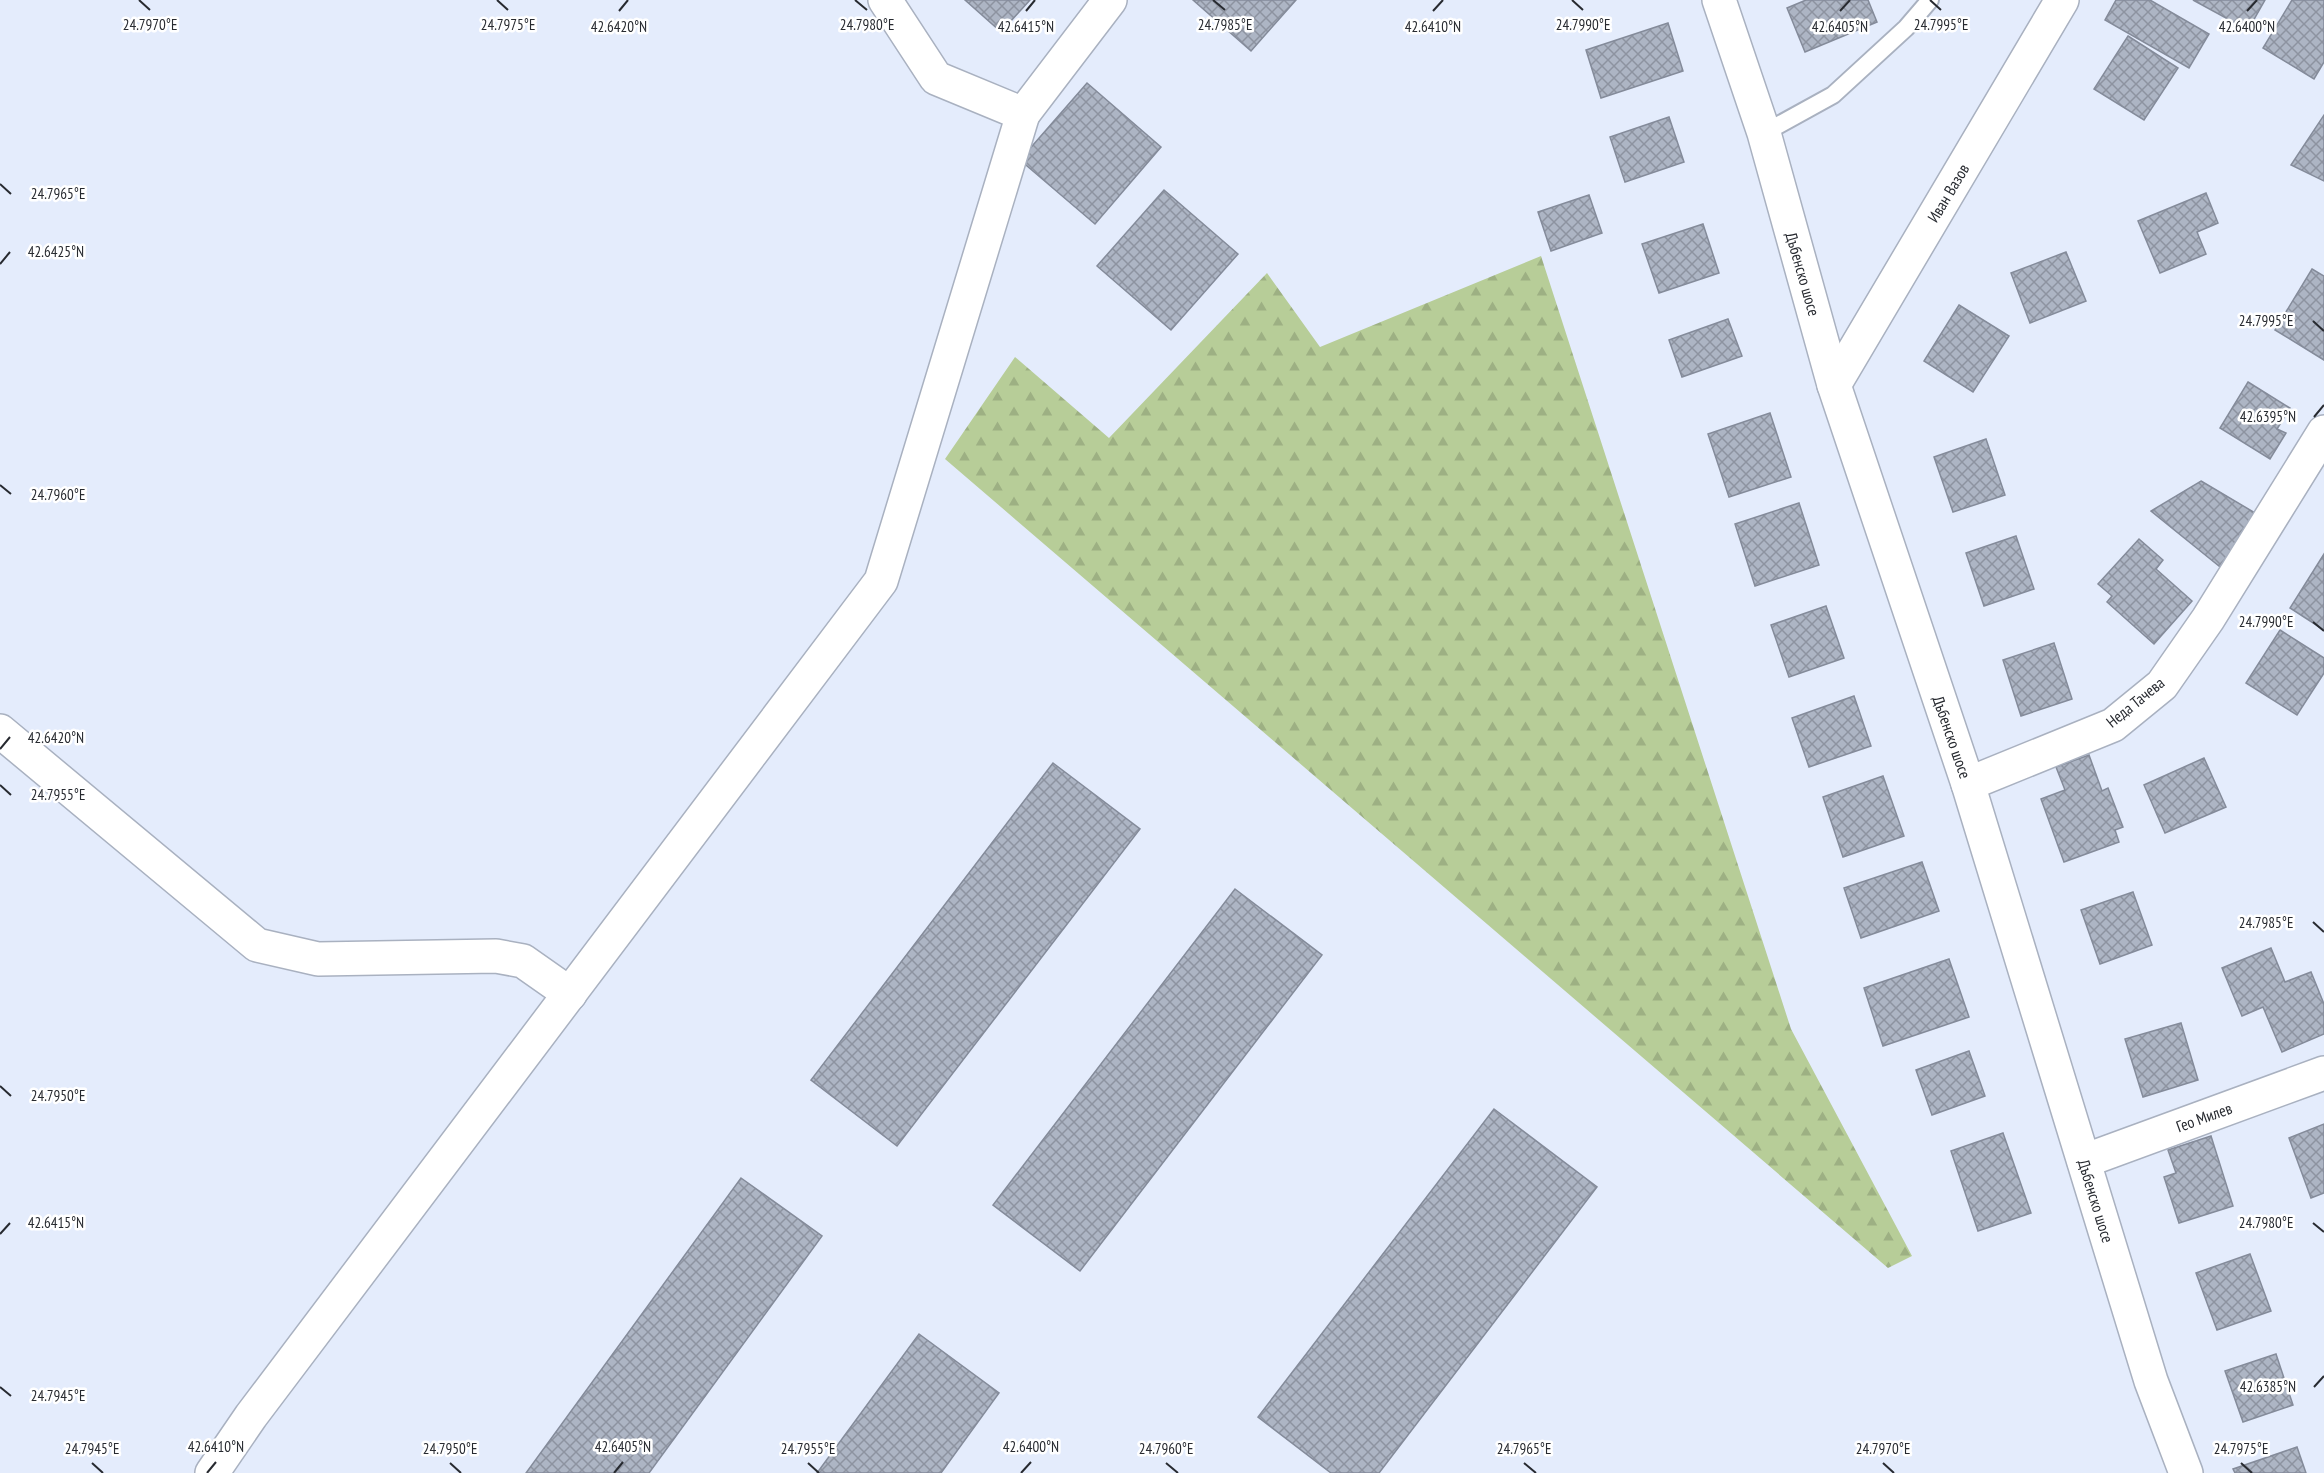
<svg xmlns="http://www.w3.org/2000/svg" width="2324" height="1473" viewBox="0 0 2324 1473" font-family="'PT Sans Narrow',sans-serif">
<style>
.forest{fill:url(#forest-firs)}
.building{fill:url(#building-cross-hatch);stroke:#848b9a;stroke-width:1.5}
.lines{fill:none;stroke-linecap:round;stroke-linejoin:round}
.lane-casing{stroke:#a9b1c0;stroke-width:20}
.street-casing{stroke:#a9b1c0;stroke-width:36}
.lane{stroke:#fff;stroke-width:16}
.street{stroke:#fff;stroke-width:33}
.ticks{fill:none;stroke:#272a30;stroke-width:2}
.labels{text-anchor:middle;stroke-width:5;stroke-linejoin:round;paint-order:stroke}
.street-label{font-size:16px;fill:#272a30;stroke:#fff}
.ticks-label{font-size:15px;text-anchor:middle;fill:#272a30;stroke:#fff;stroke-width:5;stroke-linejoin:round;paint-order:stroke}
</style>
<defs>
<pattern id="forest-firs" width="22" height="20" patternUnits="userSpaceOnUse" patternTransform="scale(1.5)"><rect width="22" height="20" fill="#b7cd98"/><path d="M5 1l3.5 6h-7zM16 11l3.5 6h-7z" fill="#9db083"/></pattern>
<pattern id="building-cross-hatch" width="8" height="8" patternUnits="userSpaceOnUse" patternTransform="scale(1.5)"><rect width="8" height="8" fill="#adb5c4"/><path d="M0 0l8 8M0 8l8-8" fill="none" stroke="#8d93a0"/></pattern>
</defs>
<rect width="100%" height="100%" fill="#e4ecfc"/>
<path class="forest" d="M1541,256L1791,1029L1912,1256L1888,1268L945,459L1015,357L1109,438L1267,273L1320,347Z"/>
<g class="building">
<path d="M965,0H1030L1001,32Z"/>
<path d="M1193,0H1296L1251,51Z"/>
<path d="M1806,0H1868L1877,22L1805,52L1787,8Z"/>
<path d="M2116,0H2150L2209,34L2189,68L2105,20Z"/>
<path d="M2193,0H2265L2248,30Z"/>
<path d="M2292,0H2324V62L2314,79L2263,48Z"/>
<path d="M1668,23L1683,71L1601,98L1586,50Z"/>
<path d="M2128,36L2178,68L2144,120L2094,89Z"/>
<path d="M1087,83L1161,147L1095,224L1020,160Z"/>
<path d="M2324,115V181L2291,165Z"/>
<path d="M1669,117L1684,162L1625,182L1610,137Z"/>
<path d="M1164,190L1238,254L1171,330L1097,266Z"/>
<path d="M2206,193L2218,223L2197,232L2206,254L2160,273L2138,221Z"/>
<path d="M1589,195L1602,233L1551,251L1538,212Z"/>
<path d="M1703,224L1719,273L1659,293L1642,244Z"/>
<path d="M2066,252L2086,301L2030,323L2011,273Z"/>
<path d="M2312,269L2324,276V360L2275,330Z"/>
<path d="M1959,305L2009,336L1973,392L1924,361Z"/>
<path d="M1728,319L1742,356L1682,377L1669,340Z"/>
<path d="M2248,382L2290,408L2277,429L2286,433L2270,459L2220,428Z"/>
<path d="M1770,413L1791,477L1729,497L1708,434Z"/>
<path d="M1986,439L2005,495L1953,512L1934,457Z"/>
<path d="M2201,481L2267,520L2230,575L2151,511Z"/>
<path d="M1799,503L1819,565L1755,586L1735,524Z"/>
<path d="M2016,536L2034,589L1984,606L1966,553Z"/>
<path d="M2139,539L2163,560L2156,569L2192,601L2154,644L2107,602L2112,596L2098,584Z"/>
<path d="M2324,554V630L2290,608Z"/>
<path d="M1826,606L1844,658L1789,677L1771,625Z"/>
<path d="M2280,630L2324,658V673L2297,715L2246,683Z"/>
<path d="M2054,643L2072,699L2021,716L2003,660Z"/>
<path d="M1854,696L1871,746L1809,767L1792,718Z"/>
<path d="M2089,755L2102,791L2108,788L2123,827L2115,830L2119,842L2064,862L2041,799L2065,790L2056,767Z"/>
<path d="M2204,758L2226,807L2165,833L2144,785Z"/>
<path d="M1053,763L1140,829L897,1146L811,1080Z"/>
<path d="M1883,776L1904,836L1843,857L1823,797Z"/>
<path d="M1922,862L1939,911L1861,938L1844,888Z"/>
<path d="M1235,889L1322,955L1080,1271L993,1205Z"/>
<path d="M2133,892L2152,945L2100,964L2081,910Z"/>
<path d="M2271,948L2285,982L2311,972L2324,1004V1034L2282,1052L2263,1007L2242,1016L2222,968Z"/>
<path d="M1949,959L1969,1017L1883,1046L1864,988Z"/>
<path d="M2181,1023L2198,1080L2143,1097L2125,1039Z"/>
<path d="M1969,1051L1985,1096L1932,1115L1916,1070Z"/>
<path d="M1494,1109L1597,1187L1379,1473H1331L1258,1417Z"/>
<path d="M2324,1124V1193L2311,1198L2289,1138Z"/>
<path d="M2003,1133L2031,1213L1978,1231L1951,1151Z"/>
<path d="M2211,1136L2233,1206L2179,1223L2164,1177L2176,1173L2168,1150Z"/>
<path d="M741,1178L822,1236L649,1473H526Z"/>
<path d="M2250,1254L2271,1311L2217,1330L2196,1273Z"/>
<path d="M919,1334L999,1393L941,1473H817Z"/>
<path d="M2276,1354L2293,1405L2243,1422L2225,1371Z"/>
<path d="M2297,1447L2306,1473H2235L2233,1469Z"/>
</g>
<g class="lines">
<g class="lane-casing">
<path id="lane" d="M1764,133L1833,95L1906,28L1930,0"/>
</g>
<g class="street-casing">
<g id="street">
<path d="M885,0L936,78L1023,114L1110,0"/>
<path d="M1719,0L1764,133L1834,385L1968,784L2151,1381L2186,1473"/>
<path d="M1834,385L2062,0"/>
<path d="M0,731L257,945L318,959L496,956L523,961L570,994"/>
<path d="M1968,784L2113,725L2162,685L2208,619L2324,432"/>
<path d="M2084,1161L2324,1073"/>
<path d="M212,1473L251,1416L881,581L1023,114"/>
</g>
</g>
<use href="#lane" class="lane"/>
<use href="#street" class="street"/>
</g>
<path class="ticks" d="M139,0L150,10M497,0L508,10M855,0L867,10M1213,0L1225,10M1572,0L1583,10M1930,0L1941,10M619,11L628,0M1026,11L1035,0M1433,11L1443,0M1840,11L1850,0M2247,11L2257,0M0,184L11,194M0,264L10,252M2313,321L2324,331M2314,417L2324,405M0,485L11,494M2313,622L2324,631M0,749L10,737M0,785L11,795M2313,922L2324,932M0,1086L11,1096M2313,1223L2324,1232M0,1234L10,1223M0,1387L11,1396M2314,1387L2324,1376M92,1463L103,1473M450,1463L461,1473M808,1463L819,1473M1166,1463L1178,1473M1524,1463L1536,1473M1883,1463L1894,1473M2241,1463L2252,1473M207,1473L216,1462M614,1473L623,1462M1021,1473L1031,1462"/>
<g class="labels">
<g class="street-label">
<text transform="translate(1948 193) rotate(-59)" y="6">Иван Вазов</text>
<text transform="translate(1803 274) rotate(74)" y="6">Дъбенско шосе</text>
<text transform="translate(2135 702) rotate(-39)" y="6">Неда Тачева</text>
<text transform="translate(1952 737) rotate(71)" y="6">Дъбенско шосе</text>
<text transform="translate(2204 1117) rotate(-20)" y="6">Гео Милев</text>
<text transform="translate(2096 1201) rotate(73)" y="6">Дъбенско шосе</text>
</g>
</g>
<g class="ticks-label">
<text x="150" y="30">24.7970°E</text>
<text x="508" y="30">24.7975°E</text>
<text x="1583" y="30">24.7990°E</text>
<text x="867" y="30">24.7980°E</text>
<text x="1225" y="30">24.7985°E</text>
<text x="1941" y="30">24.7995°E</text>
<text x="619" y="32">42.6420°N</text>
<text x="1026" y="32">42.6415°N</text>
<text x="1433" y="32">42.6410°N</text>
<text x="1840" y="32">42.6405°N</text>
<text x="2247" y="32">42.6400°N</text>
<text x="58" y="199">24.7965°E</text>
<text x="56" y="257">42.6425°N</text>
<text x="2266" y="326">24.7995°E</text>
<text x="2268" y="422">42.6395°N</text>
<text x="58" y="500">24.7960°E</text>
<text x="2266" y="627">24.7990°E</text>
<text x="56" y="743">42.6420°N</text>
<text x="58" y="800">24.7955°E</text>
<text x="2266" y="928">24.7985°E</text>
<text x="58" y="1101">24.7950°E</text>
<text x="56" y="1228">42.6415°N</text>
<text x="2266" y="1228">24.7980°E</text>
<text x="2268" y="1392">42.6385°N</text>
<text x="58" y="1401">24.7945°E</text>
<text x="216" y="1452">42.6410°N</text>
<text x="623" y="1452">42.6405°N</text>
<text x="1031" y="1452">42.6400°N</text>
<text x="92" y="1454">24.7945°E</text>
<text x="450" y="1454">24.7950°E</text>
<text x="808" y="1454">24.7955°E</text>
<text x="1166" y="1454">24.7960°E</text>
<text x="1524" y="1454">24.7965°E</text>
<text x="1883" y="1454">24.7970°E</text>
<text x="2241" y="1454">24.7975°E</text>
</g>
</svg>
